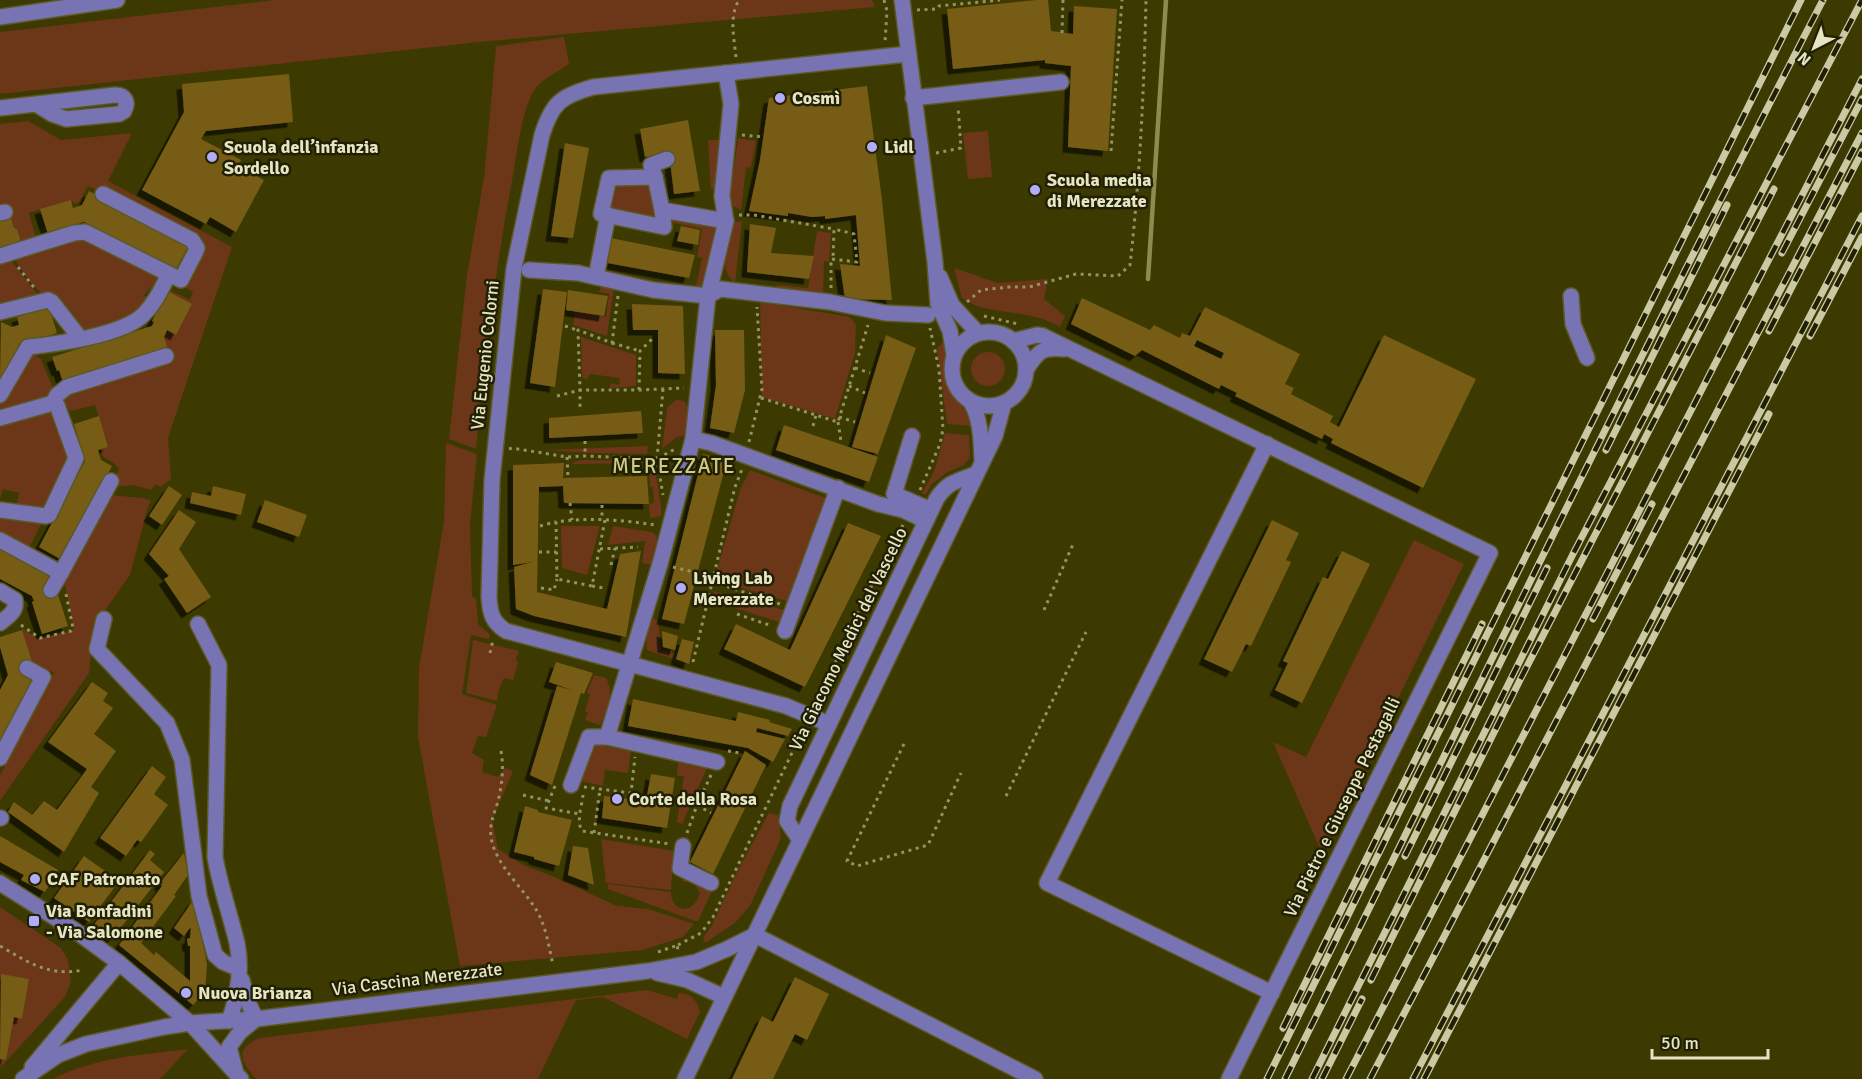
<svg xmlns="http://www.w3.org/2000/svg" width="1862" height="1079" viewBox="0 0 1862 1079" font-family="Signika,sans-serif">
<style>
.green{fill:#6c3618}
.lines{fill:none;stroke-linecap:round;stroke-linejoin:round}
.stream{stroke:#8e8b4f;stroke-width:4.5}
.building{fill:#775c14;fill-rule:evenodd;filter:url(#shadow)}
.minor-casing{stroke:#5b5923;stroke-width:18}
.path{stroke:#949365;stroke-width:3;stroke-dasharray:3 4.5;stroke-linecap:butt}
.minor{stroke:#7873b2;stroke-width:15}
.rail-casing{stroke:#cac9a3;stroke-width:7}
.rail{stroke:#222004;stroke-width:4.5;stroke-dasharray:14;stroke-linecap:butt}
.poi-dot{fill:#b2adf9;stroke:#222004;stroke-width:2}
.labels{text-anchor:middle;stroke-width:5;stroke-linejoin:round;paint-order:stroke}
.poi-label{font-size:18px;font-weight:bold;fill:#e6e5c3;stroke:#222004;text-anchor:start}
.street-label{font-size:18px;fill:#e6e5c3;stroke:#222004}
.quarter-label{font-size:21px;letter-spacing:1.5px;fill:#cdcb85;stroke:#222004}
</style>
<defs>
<filter id="shadow"><feDropShadow dx="-5.5" dy="5.5" stdDeviation="0" flood-color="#0009"/></filter>
</defs>
<rect width="100%" height="100%" fill="#3c3a00"/>
<g class="green">
<path d="M275,0H872L875,7L489,41L0,94V32Z"/>
<path d="M564,37L569,64C555,74 538,80 531,96C520,120 517,154 512,181C495,270 485,359 476,449L449,439L467,275L484,178L496,46Z"/>
<path d="M28,121L61,140L132,133L108,181L232,247L168,438L171,479L161,487L155,484L152,490L132,485L113,487L114,480L119,469L115,464L103,457L100,450L108,447L95,405L71,411L63,406L62,399L67,392L170,363V352L168,349L164,337L167,330L176,334L192,304L167,292L168,289L190,300L193,292L183,286L205,244L104,190L101,192L88,186L79,202L75,204L71,200L29,213L35,235L33,241L21,242L17,229L14,228L11,218L9,219L4,205L0,206V124Z"/>
<path d="M988,131L992,177L968,179L963,133Z"/>
<path d="M738,138L756,141L751,167L746,168L741,210L733,206L730,196Z"/>
<path d="M708,140H719L716,189H711Z"/>
<path d="M650,180L657,220L609,209L610,182Z"/>
<path d="M668,215L698,218L714,222L717,230L704,287L696,292L614,277L607,272L695,290L702,258L697,257L702,229L669,222Z"/>
<path d="M742,221L735,283C716,266 728,248 730,226L734,222Z"/>
<path d="M817,231L831,233L829,262L824,261L823,297L776,291L777,285L808,288Z"/>
<path d="M76,237L85,238L158,276L155,283L144,295L151,302L135,317L89,330L82,328C57,308 28,286 14,257Z"/>
<path d="M9,258L39,296L0,306V260Z"/>
<path d="M954,268L998,283L1048,279L1044,299L1065,316L1060,327C1036,312 1006,314 980,307C974,305 968,301 962,298Z"/>
<path d="M603,283L614,287L607,336L573,325L575,311L606,317L609,294L599,292Z"/>
<path d="M760,302L850,317L856,325L855,353L835,419L762,397Z"/>
<path d="M581,337L636,355V386L610,388L611,383L619,385L620,378L590,374L587,379L582,378Z"/>
<path d="M947,339L945,376L949,388L967,412L972,426L947,424L937,348Z"/>
<circle cx="988" cy="369" r="17"/>
<path d="M31,353L41,359L54,391L52,394L0,413V403L26,354Z"/>
<path d="M676,400L684,401L688,408L685,436L677,437L662,449L667,408Z"/>
<path d="M51,411L58,418L68,459L49,510L16,508L19,493L3,489L0,499V423Z"/>
<path d="M945,433L969,435L970,457L964,465L946,473L931,485L926,495L922,493L934,472Z"/>
<path d="M446,443L477,454L470,525L472,596L476,599L478,624L490,635L489,639L471,635L462,694L497,705L486,737L478,736L472,753L484,760L482,772L498,777L505,768L513,771L492,820L498,849L525,866L550,875L617,906L648,909L694,924L683,937L643,950L460,966L418,737L419,667L444,522Z"/>
<path d="M648,446L647,454L589,453L547,450Z"/>
<path d="M583,460L647,461L653,463L655,467L662,514L659,517L650,518L649,504L654,503L653,487H650L649,463L572,464L574,462Z"/>
<path d="M750,470L828,499L790,602L714,580L740,490Z"/>
<path d="M109,495L144,498L151,501L148,507L130,575L94,626L89,673L0,801V775L54,673L32,661L22,630L23,629L38,639L72,631L74,629L64,580Z"/>
<path d="M0,515L30,519L41,524L28,550L0,535Z"/>
<path d="M561,526H600L587,575L562,568Z"/>
<path d="M613,526L652,532L657,536L656,551L652,565L642,563L645,541L608,545Z"/>
<path d="M1414,540L1464,564L1322,853L1273,742L1306,757Z"/>
<path d="M714,591L784,610L779,622L713,601Z"/>
<path d="M654,618L658,621L661,650L676,654L674,659L647,650C645,640 648,626 654,618Z"/>
<path d="M473,640L519,651L516,659L518,663L513,680L504,678L499,689L497,701L466,693Z"/>
<path d="M594,675L606,678C615,696 609,708 600,725L585,720L588,713L585,711L590,695L587,692Z"/>
<path d="M594,744L631,751L628,773L605,770L603,786L581,781Z"/>
<path d="M678,762L707,768L682,824L677,822L684,776H677Z"/>
<path d="M769,813L778,815L781,838L751,904L736,922L705,943L703,938L712,925L739,868Z"/>
<path d="M601,839L674,851L671,890L606,883Z"/>
<path d="M684,876L712,891L698,921H695L608,889V884L671,892C671,914 695,914 700,893L694,884L682,881Z"/>
<path d="M0,907L61,948L68,960L71,982L65,997L0,1068V1059L6,1060L14,1017L22,1018L29,979L1,975L0,982Z"/>
<path d="M647,990L677,999L679,993C690,992 698,1001 700,1012L687,1039L603,997L576,1000L538,1079H256C241,1062 233,1049 260,1038Z"/>
<path d="M188,1049L160,1079H53C95,1057 142,1055 188,1049Z"/>
</g>
<g class="lines">
<path class="stream" d="M1148,279L1166,0"/>
</g>
<g class="building">
<path d="M1037,0H1048L1051,31L1073,34L1074,6L1117,9L1108,151L1068,147L1071,66L1045,63V60L953,69L947,9Z"/>
<path d="M289,74L293,122L206,131L201,139L241,160L238,166L264,180L236,232L210,217L206,224L142,190L184,112L182,84Z"/>
<path d="M867,86L882,200L892,300L845,299L840,264L860,266L856,215L825,219V216L812,217L788,213V216L749,211L760,160L769,98Z"/>
<path d="M688,120L700,191L674,194L669,152L645,157L640,129Z"/>
<path d="M565,143L589,148L573,238L551,236Z"/>
<path d="M89,191L189,245L175,271L84,222L79,223L80,225L48,234L40,209L71,200L73,208L82,205Z"/>
<path d="M11,218L14,228L17,229L21,242L0,249V221Z"/>
<path d="M750,224L776,228L771,253L814,256L809,279L747,272Z"/>
<path d="M681,226L700,230L698,245L677,241Z"/>
<path d="M606,237L695,255L689,278L602,262Z"/>
<path d="M543,289L567,292L555,387L530,383Z"/>
<path d="M568,290L608,296L604,316L566,310Z"/>
<path d="M167,291L192,304L176,335L167,330L164,337L168,349L63,382L59,370L57,371L52,357L152,326L154,322L152,321Z"/>
<path d="M1082,298L1150,330L1154,325L1180,338L1182,333L1190,336L1205,307L1300,354L1285,384L1294,388L1291,394L1333,416L1330,422L1339,427L1384,335L1476,379L1423,488L1331,443L1333,439L1324,434L1322,439L1235,396L1237,393L1221,385L1219,389L1142,350L1135,356L1071,324ZM1197,340L1224,353L1221,359L1194,346Z"/>
<path d="M632,304L683,306L685,374L658,373V330H633Z"/>
<path d="M49,307L57,333L25,343V341L20,343L0,380L1,322L12,327L19,325L17,317Z"/>
<path d="M715,330H744L745,390L734,433L710,428L716,385Z"/>
<path d="M886,335L916,348L878,454L852,447Z"/>
<path d="M641,411L643,433L549,438V418Z"/>
<path d="M99,416L108,447L98,450L101,460L112,466L62,560L39,547L85,461L74,424Z"/>
<path d="M784,425L878,457L869,482L776,450Z"/>
<path d="M703,454L727,460L684,624L662,619Z"/>
<path d="M564,463L563,478L647,476L649,504L564,503L563,486L539,487L537,592L607,609L620,554L641,551L626,637L534,616L516,609L514,567L532,562L513,565V465Z"/>
<path d="M169,486L182,495L162,525L149,516Z"/>
<path d="M213,486L246,494L241,515L190,503L192,492L211,496Z"/>
<path d="M265,500L307,515L299,537L257,522Z"/>
<path d="M179,510L196,522L179,549L211,597L187,613L164,579L169,576L149,554Z"/>
<path d="M1272,520L1299,533L1286,560L1291,562L1251,646L1246,644L1232,672L1204,659Z"/>
<path d="M848,523L881,536L805,687L724,649L736,624L790,650Z"/>
<path d="M0,549L52,576L68,626L42,634L32,602L34,601L32,596L0,579Z"/>
<path d="M1342,551L1370,564L1302,703L1275,690L1288,663L1283,661L1323,577L1328,579Z"/>
<path d="M22,630L32,661L22,664L36,680L0,747V690L8,675L0,647V637Z"/>
<path d="M662,631L678,636L675,650L663,647Z"/>
<path d="M682,639L694,642L689,664L676,659Z"/>
<path d="M556,662L593,673L584,694L581,693L552,785L530,775L557,686L572,690L549,682Z"/>
<path d="M92,682L108,693L103,701L113,708L94,734L116,751L91,787L99,793L64,852L8,812L14,802L32,815L44,801L57,810L87,769L48,742Z"/>
<path d="M633,699L736,721L738,712L770,720L769,722L792,729L788,736L757,728L756,732L785,739L773,762L748,748L628,726Z"/>
<path d="M745,751L766,765L713,874L690,862Z"/>
<path d="M152,766L166,777L154,794L168,805L141,842L137,840L126,856L100,838Z"/>
<path d="M651,774L675,778L667,828L602,818L604,796L646,801Z"/>
<path d="M525,806L538,810V812L572,820L559,866L534,859V857L514,852Z"/>
<path d="M0,836L58,870L45,892L21,880L24,875L0,862Z"/>
<path d="M573,846L588,848L594,885L568,875Z"/>
<path d="M150,850L155,854L150,860L164,872L112,939L93,926Z"/>
<path d="M184,853L188,875L174,895L176,896L141,943L154,955L156,952L190,981V946H188L187,939L190,938L191,928L189,929L184,936L174,928L194,899L207,964L205,992L193,1005L119,945L162,886L159,884Z"/>
<path d="M84,856L119,881L89,922L54,898Z"/>
<path d="M1,974L29,979L22,1019L14,1017L6,1060L0,1059Z"/>
<path d="M795,977L829,994L807,1040L795,1034L773,1079H732L762,1016L773,1022Z"/>
</g>
<g class="lines">
<g class="minor-casing">
<g id="minor">
<path d="M902,0L935,262L938,304L950,331L954,355"/>
<path d="M0,17L117,0"/>
<path d="M913,98L1061,82"/>
<path d="M0,108L115,95C125,95 129,102 124,111L119,114L66,119L52,114L36,104"/>
<path d="M655,177L651,165L667,159"/>
<path d="M103,194L192,240L197,248L196,251L181,280L169,274"/>
<path d="M662,210L664,227L601,214L609,178L655,177L662,210L726,221"/>
<path d="M0,213L5,212"/>
<path d="M0,256L74,233L85,232L169,274C162,288 155,303 144,314C124,335 57,344 28,347L0,395"/>
<path d="M529,270L578,273L653,290L708,296L720,289L830,302L885,313L928,315"/>
<path d="M596,277L608,215"/>
<path d="M940,277L952,305L978,333"/>
<path d="M1571,296L1573,324L1587,358"/>
<path d="M0,312L48,300L52,302L80,338"/>
<circle cx="989" cy="369" r="37"/>
<path d="M1013,341L1037,335L1043,336L1490,553L1229,1079"/>
<path d="M1026,370C1038,351 1042,347 1064,349"/>
<path d="M971,402C981,420 981,440 982,460"/>
<path d="M53,403L57,395L67,387L166,356"/>
<path d="M0,418L53,403L57,405L76,458L49,515L46,516L0,510"/>
<path d="M912,436L894,494L931,510"/>
<path d="M693,439L711,443L878,504L903,510L926,521"/>
<path d="M1267,444L1047,883L1272,993"/>
<path d="M0,540L61,573L51,590"/>
<path d="M61,573L111,481"/>
<path d="M0,591L15,600C17,612 8,616 0,623"/>
<path d="M104,619L97,649L167,723L182,760L199,896L215,955L223,962L239,969"/>
<path d="M198,624L219,665L215,857C220,886 230,914 237,943C242,968 238,996 229,1021"/>
<path d="M785,631L838,488"/>
<path d="M829,724L786,706L506,631C492,622 490,613 489,597L492,480L514,268L542,135C552,103 561,96 593,87L908,54"/>
<path d="M607,737L717,762"/>
<path d="M0,758L43,677L27,668"/>
<path d="M571,785L589,737H607L660,564L693,439L708,296L726,221L722,196L731,104L726,73"/>
<path d="M0,818H1"/>
<path d="M800,840L787,821L790,806L937,498C949,481 958,481 976,474"/>
<path d="M683,846L680,868L711,883"/>
<path d="M0,883L73,929L119,963L190,1023L241,1079"/>
<path d="M755,935L1035,1079"/>
<path d="M657,973L687,980L724,997"/>
<path d="M242,980L248,1002L256,1019"/>
<path d="M32,1067L119,963"/>
<path d="M235,1070L229,1047L240,1032L256,1019"/>
<path d="M23,1079L58,1055L86,1044L164,1027L190,1023L256,1019L648,971L696,962L727,949L755,935"/>
<path d="M685,1079L995,436L1004,403"/>
</g>
</g>
<g class="path">
<path d="M884,0L887,11L885,42"/>
<path d="M917,10L937,9L939,6L1000,0"/>
<path d="M1062,33L1063,0"/>
<path d="M736,57C734,38 729,16 739,0"/>
<path d="M742,135L764,137"/>
<path d="M1111,151L1122,0"/>
<path d="M936,153L961,148L958,106"/>
<path d="M739,215H754L834,229L833,259"/>
<path d="M18,267L36,290"/>
<path d="M831,288V259L857,262L854,234L834,229"/>
<path d="M618,296L612,343L578,330L580,390H639L684,388"/>
<path d="M967,302L981,290L1009,287H1029L1076,274L1118,276L1130,265C1140,177 1144,88 1146,0"/>
<path d="M984,316L1018,324"/>
<path d="M565,326L577,330"/>
<path d="M612,343L640,351"/>
<path d="M855,368L870,373"/>
<path d="M849,386L865,393"/>
<path d="M663,389L657,459L663,495"/>
<path d="M639,390L640,351L654,337"/>
<path d="M557,396L580,390V409"/>
<path d="M761,398L838,422L868,325"/>
<path d="M839,417L855,422"/>
<path d="M838,422L841,441"/>
<path d="M813,426L816,415"/>
<path d="M585,441V456"/>
<path d="M749,442L762,389L757,307"/>
<path d="M509,449L512,448L567,457L585,456L657,459L675,449"/>
<path d="M567,457L568,478"/>
<path d="M920,490L940,444L943,429L939,369L930,328"/>
<path d="M570,503L572,520"/>
<path d="M602,505V520"/>
<path d="M605,520L592,586L557,579L556,522C588,517 623,520 655,525"/>
<path d="M540,526L555,522"/>
<path d="M600,549L638,547"/>
<path d="M539,552H556"/>
<path d="M611,565L615,548"/>
<path d="M673,567L714,577"/>
<path d="M713,582L780,604"/>
<path d="M592,586L604,588"/>
<path d="M541,588L554,590L557,579"/>
<path d="M1044,610L1074,542"/>
<path d="M737,614L772,626"/>
<path d="M21,625L40,638L71,631L73,628L66,594"/>
<path d="M490,653L493,640"/>
<path d="M693,662L735,487L742,469"/>
<path d="M817,703L857,614L903,525"/>
<path d="M904,744L847,861L857,866L928,845L961,773"/>
<path d="M501,751C504,767 502,785 498,801C494,815 488,826 492,842C498,867 524,889 537,911C546,927 549,947 553,965"/>
<path d="M728,751L740,753"/>
<path d="M555,786L546,808L580,814"/>
<path d="M584,787L631,793L635,757"/>
<path d="M523,795L549,801"/>
<path d="M583,795C582,806 576,821 582,831L670,844"/>
<path d="M1006,796L1086,632"/>
<path d="M697,805L711,813"/>
<path d="M594,833L600,789"/>
<path d="M687,833L697,805L711,775"/>
<path d="M678,945L701,933L713,917L804,728"/>
<path d="M0,946C28,962 49,977 83,970"/>
<path d="M658,952L678,945L677,953"/>
</g>
<use href="#minor" class="minor"/>
<g class="rail-casing">
<g id="rail">
<path d="M1782,253L1862,99"/>
<path d="M1769,331L1862,152"/>
<path d="M1810,336L1862,237"/>
<path d="M1606,450L1727,205"/>
<path d="M1593,619L1652,504"/>
<path d="M1405,856L1547,568"/>
<path d="M1371,980L1521,678L1774,189"/>
<path d="M1283,1028L1482,624"/>
<path d="M1267,1079L1801,0"/>
<path d="M1285,1079C1463,719 1638,357 1823,0"/>
<path d="M1312,1079L1573,554L1862,0"/>
<path d="M1322,1079L1362,999"/>
<path d="M1346,1079L1862,79"/>
<path d="M1370,1079L1862,133"/>
<path d="M1413,1079L1862,216"/>
<path d="M1424,1079L1769,414"/>
</g>
</g>
<use href="#rail" class="rail"/>
</g>
<g class="poi-dot">
<circle cx="780" cy="98" r="6"/>
<circle cx="872" cy="147" r="6"/>
<circle cx="212" cy="157" r="6"/>
<circle cx="1035" cy="190" r="6"/>
<circle cx="681" cy="588" r="6"/>
<circle cx="617" cy="799" r="6"/>
<circle cx="35" cy="879" r="6"/>
<rect x="28" y="915" width="12" height="12" rx="3"/>
<circle cx="186" cy="993" r="6"/>
</g>
<g class="labels">
<g class="poi-label">
<text x="792" y="104">Cosmì</text>
<text x="224" y="153">Scuola dell’infanzia<tspan x="224" dy="21">Sordello</tspan></text>
<text x="884" y="153">Lidl</text>
<text x="1047" y="186">Scuola media<tspan x="1047" dy="21">di Merezzate</tspan></text>
<text x="693" y="584">Living Lab<tspan x="693" dy="21">Merezzate</tspan></text>
<text x="629" y="805">Corte della Rosa</text>
<text x="47" y="885">CAF Patronato</text>
<text x="46" y="917">Via Bonfadini<tspan x="46" dy="21">- Via Salomone</tspan></text>
<text x="198" y="999">Nuova Brianza</text>
</g>
<g class="street-label">
<text transform="translate(485 355) rotate(-84)" y="6">Via Eugenio Colorni</text>
<text transform="translate(848 639) rotate(-64)" y="6">Via Giacomo Medici del Vascello</text>
<text transform="translate(1342 807) rotate(-64)" y="6">Via Pietro e Giuseppe Pestagalli</text>
<text transform="translate(417 979) rotate(-7)" y="6">Via Cascina Merezzate</text>
</g>
<g class="quarter-label">
<text x="674" y="473">MEREZZATE</text>
</g>
</g>
<g transform="translate(1814 48) rotate(222)" stroke="#222004" stroke-width="4.5" paint-order="stroke">
<path d="M0-4.5L10 22L0 15L-10 22Z" fill="#e6e5c3"/>
<text y="-9" font-size="16" font-weight="bold" text-anchor="middle" fill="#e6e5c3">N</text>
</g>
<path d="M1652 1049v9h116v-9" fill="none" stroke="#e6e5c3" stroke-width="3"/>
<text x="1661" y="1049" font-size="18" fill="#e6e5c3" stroke="#222004" stroke-width="4.5" paint-order="stroke">50 m</text>
</svg>
